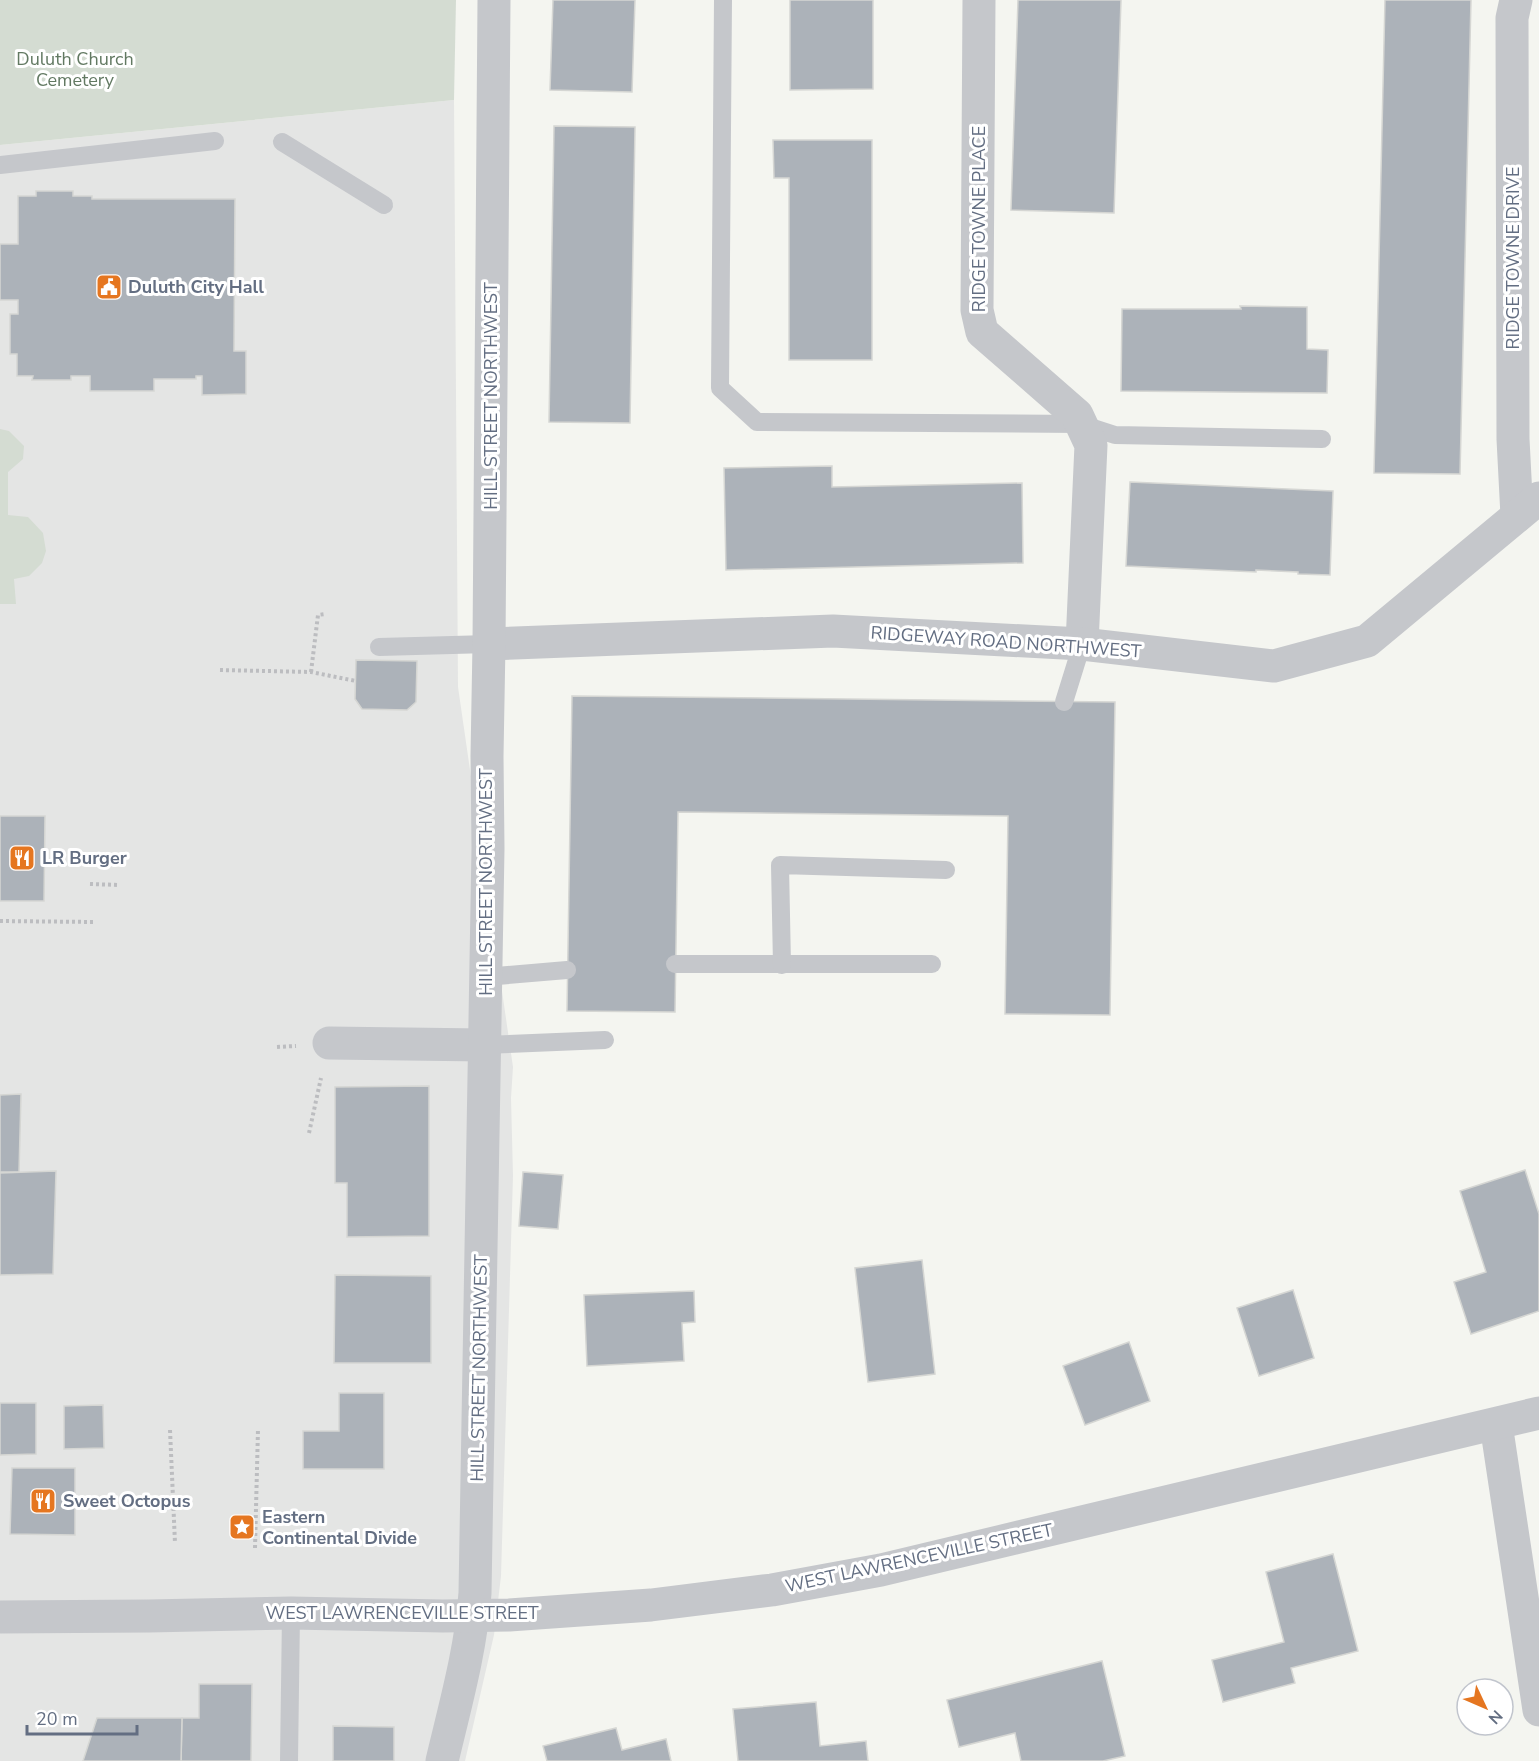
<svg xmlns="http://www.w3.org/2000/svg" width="1539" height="1761" viewBox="0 0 1539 1761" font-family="'Nunito Sans',sans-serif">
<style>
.built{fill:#e4e5e4}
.green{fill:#d4dcd2}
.building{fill:#acb2b9;stroke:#d5d6d3;stroke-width:1.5}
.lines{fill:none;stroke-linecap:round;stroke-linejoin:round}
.path{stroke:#bcbdc0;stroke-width:4;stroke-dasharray:3 3;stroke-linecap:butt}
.service{stroke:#c5c7cb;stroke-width:18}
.minor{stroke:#c5c7cb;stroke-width:33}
.tertiary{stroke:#c5c7cb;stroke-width:33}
.labels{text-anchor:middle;stroke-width:6;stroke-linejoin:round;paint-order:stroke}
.park-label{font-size:18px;fill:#627962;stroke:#fff}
.street-label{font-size:18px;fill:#636e82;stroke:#fff}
.poi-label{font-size:18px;font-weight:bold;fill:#636e82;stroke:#fff;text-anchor:start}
</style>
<rect width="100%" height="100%" fill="#f4f5f0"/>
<path class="built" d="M454,100L458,687L513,1067L511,1098L513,1176L501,1576L494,1635L465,1761H0V145Z"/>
<g class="green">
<path d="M0,0H456L454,100L0,145Z"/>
<path d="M0,429L9,431L24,446L23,459L8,472V515L28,517L43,533L46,551L42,563L29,576L14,579L16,604H0Z"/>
</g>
<g class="building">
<path d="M553,0H635L632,92L550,90Z"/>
<path d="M790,0H873V89L790,90Z"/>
<path d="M1018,0H1121L1114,213L1011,210Z"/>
<path d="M1385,0H1471L1460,474L1374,473Z"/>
<path d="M554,126L635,127L630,423L549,422Z"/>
<path d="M773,140H872V360H789V178H774Z"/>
<path d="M36,191H73V196H92V199H235L234,351H246V394L202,395V376H196V379H154V391H90V376H71V380H32L33,376H17V354H10V314H18V300H0V244H18V196H36Z"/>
<path d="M1240,306L1307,307V349L1328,350L1327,393L1121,391L1122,309H1241Z"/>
<path d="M832,466V487L1022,483L1023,563L726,570L724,468Z"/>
<path d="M1130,482L1333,491L1330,575L1298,574V572L1256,570V572L1126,566Z"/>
<path d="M356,660L417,661L416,702L407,710L362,709L355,699Z"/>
<path d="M572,696L1115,702L1110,1015L1005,1014L1008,816L678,812L675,1012L567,1011Z"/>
<path d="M0,816H45L44,901H0Z"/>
<path d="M429,1086V1236L347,1237V1183H335V1087Z"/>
<path d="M21,1094L19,1172H0V1095Z"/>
<path d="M1525,1170L1539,1214V1311L1471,1334L1454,1282L1486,1272L1460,1191Z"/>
<path d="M56,1171L53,1274L0,1275V1173Z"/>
<path d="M523,1172L563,1175L558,1229L519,1226Z"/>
<path d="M922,1260L935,1374L868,1382L855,1268Z"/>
<path d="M335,1275L431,1276V1363H334Z"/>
<path d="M1293,1290L1314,1358L1259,1376L1237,1308Z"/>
<path d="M694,1291L695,1322L682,1323L684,1361L587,1366L584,1295Z"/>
<path d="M1129,1342L1150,1401L1085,1425L1063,1366Z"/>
<path d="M339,1393H384V1469H303V1431H339Z"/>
<path d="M0,1403H36V1454L0,1455Z"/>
<path d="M103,1405L104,1448L64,1449V1406Z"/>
<path d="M12,1468H75V1535L10,1534Z"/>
<path d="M1333,1554L1358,1651L1291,1668L1295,1683L1223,1702L1212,1660L1284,1642L1266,1572Z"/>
<path d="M1102,1661L1125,1756L1103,1761H1021L1015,1733L959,1747L947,1700Z"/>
<path d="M199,1684H252L251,1761H181L182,1718H199Z"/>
<path d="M816,1702L820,1746L866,1741L868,1761H738L733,1709Z"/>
<path d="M97,1718H182L181,1761H83Z"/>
<path d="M333,1726L394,1727V1761H333Z"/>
<path d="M616,1728L622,1750L666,1739L671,1761H547L543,1746Z"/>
</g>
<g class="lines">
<g class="path">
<path d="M220,670L311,672L356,681"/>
<path d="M311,672L318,615L325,614"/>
<path d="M90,884L119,885"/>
<path d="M0,921L95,922"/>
<path d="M277,1047L296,1046"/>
<path d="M309,1133L321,1078"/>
<path d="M170,1430L175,1543"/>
<path d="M255,1548L258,1429"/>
</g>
<g class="service">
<path d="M723,0L720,388L757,422L1081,424L1115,435L1322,439"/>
<path d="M282,142L384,205"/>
<path d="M0,165L215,141"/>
<path d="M379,647L489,644"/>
<path d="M1064,702L1082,644"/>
<path d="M675,964H932"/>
<path d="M782,965L780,865L946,870"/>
<path d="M485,977L567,970"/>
<path d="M484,1045L605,1040"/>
<path d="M289,1761L291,1613"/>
</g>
<g class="minor">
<path d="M979,0L977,310L982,332L1077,415L1091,445L1082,644"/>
<path d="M1516,0L1512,18L1513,439L1517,516"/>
<path d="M489,644L833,631L1082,644L1274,666L1367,641L1539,498"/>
<path d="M329,1043L484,1045"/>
<path d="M1496,1424L1539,1710"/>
<path d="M442,1761C455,1706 471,1650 475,1593L488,848L487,756L489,644L494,0"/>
</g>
<path class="tertiary" d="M0,1617L149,1616L291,1613L443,1616L509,1615L651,1605L772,1590L881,1570L1539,1413"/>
</g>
<defs>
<g id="civic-square" transform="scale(1.35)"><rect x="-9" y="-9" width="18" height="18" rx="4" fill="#e57620" stroke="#fff"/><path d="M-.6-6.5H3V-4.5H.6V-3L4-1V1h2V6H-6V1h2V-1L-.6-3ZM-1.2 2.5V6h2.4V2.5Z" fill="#fff"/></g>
<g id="restaurant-square" transform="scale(1.35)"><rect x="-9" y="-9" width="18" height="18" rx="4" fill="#e57620" stroke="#fff"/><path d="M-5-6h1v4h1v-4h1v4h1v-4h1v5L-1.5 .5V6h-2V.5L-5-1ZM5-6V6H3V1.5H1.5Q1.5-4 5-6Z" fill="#fff"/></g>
<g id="sight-square" transform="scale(1.35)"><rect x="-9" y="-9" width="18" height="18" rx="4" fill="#e57620" stroke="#fff"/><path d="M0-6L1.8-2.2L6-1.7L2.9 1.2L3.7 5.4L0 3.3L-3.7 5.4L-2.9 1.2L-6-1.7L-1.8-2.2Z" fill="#fff"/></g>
</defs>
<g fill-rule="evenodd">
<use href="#civic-square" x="109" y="287"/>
<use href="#restaurant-square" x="22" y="858"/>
<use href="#restaurant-square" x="43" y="1501"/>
<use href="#sight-square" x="242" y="1527"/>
</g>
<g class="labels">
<g class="park-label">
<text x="75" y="65">Duluth Church<tspan x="75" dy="21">Cemetery</tspan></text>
</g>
<g class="street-label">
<text transform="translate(979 219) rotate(-90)" y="6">RIDGE TOWNE PLACE</text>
<text transform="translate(1513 258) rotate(-90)" y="6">RIDGE TOWNE DRIVE</text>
<text transform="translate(491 396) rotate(-90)" y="6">HILL STREET NORTHWEST</text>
<text transform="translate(1006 642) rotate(4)" y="6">RIDGEWAY ROAD NORTHWEST</text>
<text transform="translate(486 882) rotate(-90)" y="6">HILL STREET NORTHWEST</text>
<text transform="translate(479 1368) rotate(-89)" y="6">HILL STREET NORTHWEST</text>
<text transform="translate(919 1558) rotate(-12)" y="6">WEST LAWRENCEVILLE STREET</text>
<text x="402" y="1619">WEST LAWRENCEVILLE STREET</text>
</g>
<g class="poi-label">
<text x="128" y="293">Duluth City Hall</text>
<text x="42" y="864">LR Burger</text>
<text x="63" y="1507">Sweet Octopus</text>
<text x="262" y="1523">Eastern<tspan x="262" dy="21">Continental Divide</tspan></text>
</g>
</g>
<g transform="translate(1485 1707) rotate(134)"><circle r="28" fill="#ffffff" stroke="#c1c5cd" stroke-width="1.5"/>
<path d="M0-4.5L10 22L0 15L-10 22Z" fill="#e57620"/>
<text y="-9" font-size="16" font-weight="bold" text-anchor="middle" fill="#636e82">N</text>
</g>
<path d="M27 1725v9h110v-9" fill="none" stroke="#636e82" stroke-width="3"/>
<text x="36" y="1725" font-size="18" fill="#636e82" stroke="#ffffff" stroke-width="4.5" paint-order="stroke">20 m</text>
</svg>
